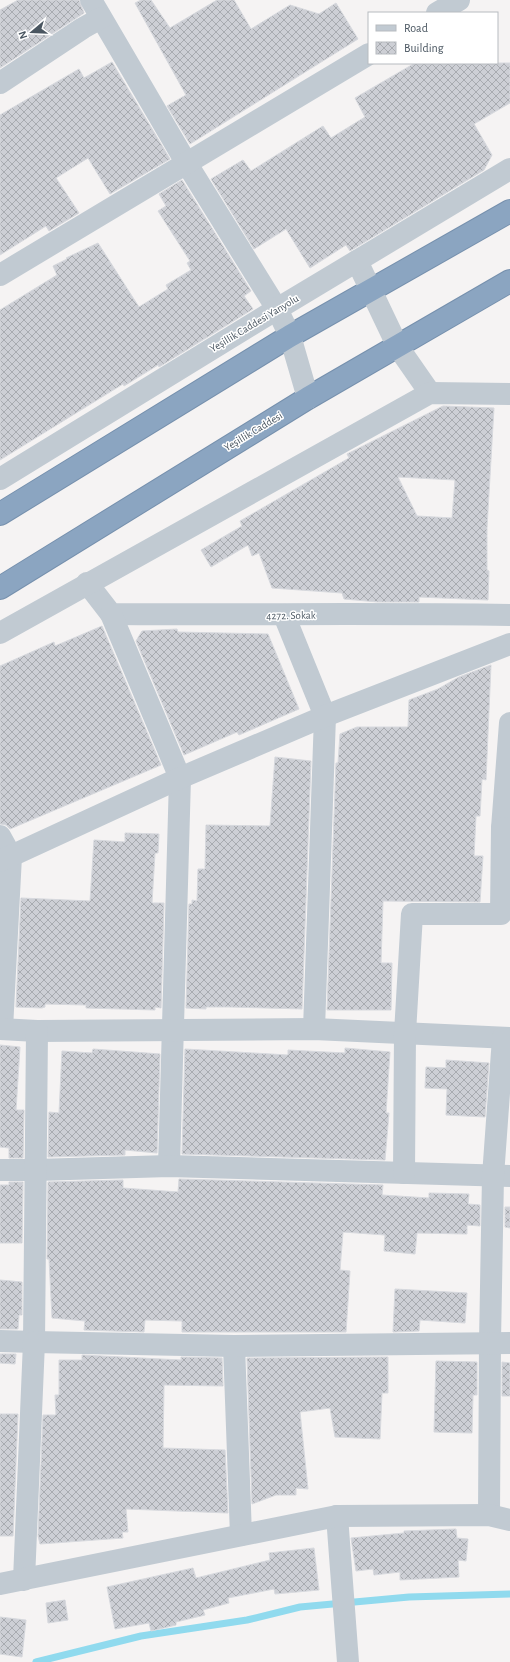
<svg xmlns="http://www.w3.org/2000/svg" width="510" height="1662" viewBox="0 0 510 1662" font-family="'Alegreya Sans',sans-serif">
<style>
.lines{fill:none;stroke-linecap:round;stroke-linejoin:round}
.stream{stroke:#90daee;stroke-width:7}
.building{fill:url(#building-cross-hatch);stroke:#d7d9de;fill-rule:evenodd}
.highway-casing{stroke:#7690ad;stroke-width:24}
.minor{stroke:#c1cad2;stroke-width:22}
.highway{stroke:#8ba5c1;stroke-width:22}
.labels{text-anchor:middle;stroke-width:3;stroke-linejoin:round;paint-order:stroke}
.street-label{font-size:11px;fill:#4a5661;stroke:#fff}
</style>
<defs>
<pattern id="building-cross-hatch" width="8" height="8" patternUnits="userSpaceOnUse"><rect width="8" height="8" fill="#cdcfd5"/><path d="M0 0l8 8M0 8l8-8" fill="none" stroke="#a8abb0"/></pattern>
</defs>
<rect width="100%" height="100%" fill="#f5f3f3"/>
<g class="lines">
<path class="stream" d="M36,1662L141,1636L247,1620L300,1607L409,1597L510,1594"/>
</g>
<g class="building">
<path d="M18,0H79L84,13L0,68V10Z"/>
<path d="M141,0H151L170,28L217,0H234L251,29L290,5L319,14L336,3L358,39L190,144L167,106L186,95L135,3Z"/>
<path d="M112,62L170,159L110,194L88,158L56,178L79,213L49,231L46,226L0,255V115L79,69L84,78Z"/>
<path d="M415,63H510V103L474,124L492,155L484,170L350,251L346,245L310,268L286,229L254,249L211,179L243,160L251,171L323,126L331,138L365,117L355,98Z"/>
<path d="M182,180L251,291L244,296L253,309L159,367L158,365L124,386L123,384L0,460V310L57,275L53,266L67,259L66,258L98,243L139,307L168,289L166,285L191,270L187,263L190,261L158,211L166,206L159,194Z"/>
<path d="M443,406L494,408L487,528V570L489,571L488,600L419,597V602H378L344,599L342,593L272,588L259,553L252,556L248,545L211,567L201,550L242,526L240,521L349,458L347,454ZM398,477L455,480L452,518L417,516Z"/>
<path d="M102,626L161,765L10,829L6,825L0,824V666L54,642L55,646Z"/>
<path d="M177,629L178,632L268,634L299,709L239,735L237,732L184,755L136,641L142,631Z"/>
<path d="M491,665L486,780L482,779L480,816H476L474,856H483L480,902L383,901L381,963H392L391,1010H327L336,763H338L340,734L357,727H408L409,700L438,689L459,677Z"/>
<path d="M275,757L311,761L302,1009L230,1007H206V1009L186,1008L189,904H192V900L197,901L198,869H205L206,825L270,826Z"/>
<path d="M125,833L159,834L158,853H155L152,903H164L161,1008L155,1007V1010L86,1008V1005L45,1004V1007L42,1008L16,1007L21,898L90,901L94,840L125,842Z"/>
<path d="M0,1045L20,1047L16,1110H24L23,1158H9V1148L0,1147Z"/>
<path d="M345,1048L390,1052L386,1113H389L385,1160L182,1154L185,1049L288,1055V1050L345,1053Z"/>
<path d="M93,1049L160,1054L157,1153L125,1150V1155L48,1157L49,1112L59,1113L62,1051L92,1053Z"/>
<path d="M446,1060L489,1063L485,1117L446,1115L447,1089L425,1088L426,1067L446,1068Z"/>
<path d="M179,1179L383,1185L382,1195L429,1198V1193L469,1194L468,1204L480,1205V1226L467,1225V1234L417,1233L415,1254L384,1251L385,1235L343,1232L340,1270L350,1271L346,1332H182V1321L145,1320L144,1332L84,1330L85,1321L52,1318L49,1259H47L48,1182L123,1180V1188L178,1192Z"/>
<path d="M9,1182H23L22,1243H0V1185H9Z"/>
<path d="M505,1207H510V1228L505,1227Z"/>
<path d="M0,1280L22,1282V1315H19L18,1329H0Z"/>
<path d="M395,1289L467,1293L465,1323L420,1320L419,1331L393,1332Z"/>
<path d="M0,1354H16L15,1364L0,1363Z"/>
<path d="M82,1355L181,1360V1357L222,1358L223,1386L164,1385L163,1448L225,1450L228,1513L126,1509L128,1532H122L123,1538L40,1544L38,1536L43,1415H56L55,1395H59V1360H82Z"/>
<path d="M388,1357V1393H382L380,1439L335,1437L330,1408L300,1412L308,1489L296,1488V1495H276L252,1504L247,1358Z"/>
<path d="M436,1361L477,1362V1395H473L472,1433L434,1432Z"/>
<path d="M502,1362L510,1363V1396H502Z"/>
<path d="M0,1414H18L13,1536H0Z"/>
<path d="M456,1529L457,1538L468,1539L466,1561L458,1560L459,1577L400,1580V1572L374,1575L373,1569L356,1571L351,1538L404,1533V1531Z"/>
<path d="M314,1548L319,1590L275,1594L274,1589L228,1598L229,1603L203,1610L205,1615L176,1622V1625L151,1631L149,1623L115,1629L107,1587L193,1568L196,1578L270,1560L269,1553Z"/>
<path d="M65,1600L68,1620L48,1623L46,1603Z"/>
<path d="M0,1617L26,1620L22,1657L0,1654Z"/>
</g>
<g class="lines">
<g class="highway-casing">
<g id="highway">
<path d="M0,514L290,336L510,211"/>
<path d="M0,588L308,398L510,281"/>
</g>
</g>
<g class="minor">
<path d="M91,0L187,164L277,309L290,336L308,398"/>
<path d="M437,13L459,0"/>
<path d="M0,83L83,28L101,18"/>
<path d="M357,261L398,347L430,393"/>
<path d="M0,275L369,54"/>
<path d="M0,479L277,309L510,169"/>
<path d="M87,583L111,614C244,615 377,613 510,615"/>
<path d="M111,614L180,778L169,1166"/>
<path d="M284,615L325,716L314,1029"/>
<path d="M0,633L430,393L510,394"/>
<path d="M502,828L510,723"/>
<path d="M0,836L11,856L2,1029"/>
<path d="M0,861L180,778L325,716L510,644"/>
<path d="M0,1029L37,1031L314,1029L510,1038"/>
<path d="M0,1170H36L169,1166L510,1176"/>
<path d="M404,1173L405,1033L412,914H501L502,828L510,829"/>
<path d="M0,1341L34,1342L37,1031"/>
<path d="M234,1346L241,1535"/>
<path d="M489,1515L490,1342L493,1176L503,1038"/>
<path d="M337,1516L348,1662"/>
<path d="M24,1580L34,1342L234,1346L510,1343"/>
<path d="M0,1584L337,1516L489,1515L510,1520"/>
</g>
<use href="#highway" class="highway"/>
</g>
<g class="labels">
<g class="street-label">
<text transform="translate(254 323) rotate(-31)" y="4">Yeşillik Caddesi Yanyolu</text>
<text transform="translate(253 431) rotate(-31)" y="4">Yeşillik Caddesi</text>
<text transform="translate(291 615) rotate(-1)" y="4">4272. Sokak</text>
</g>
</g>
<rect x="368" y="12" width="130" height="52" fill="#ffffff" stroke="#b7bbc0"/>
<rect x="376" y="25" width="20" height="6" fill="#c1cad2" stroke="#b7bbc0"/>
<text x="404" y="32" font-size="12" fill="#4a5661">Road</text>
<rect x="376" y="42" width="20" height="12" fill="url(#building-cross-hatch)" stroke="#b7bbc0"/>
<text x="404" y="52" font-size="12" fill="#4a5661">Building</text>
<g transform="translate(32 32) rotate(251)" stroke="#ffffff" stroke-width="3" paint-order="stroke">
<path d="M0-3L7 15L0 10L-7 15Z" fill="#4a5661"/>
<text y="-6" font-size="11" font-weight="bold" text-anchor="middle" fill="#4a5661">N</text>
</g>
</svg>
